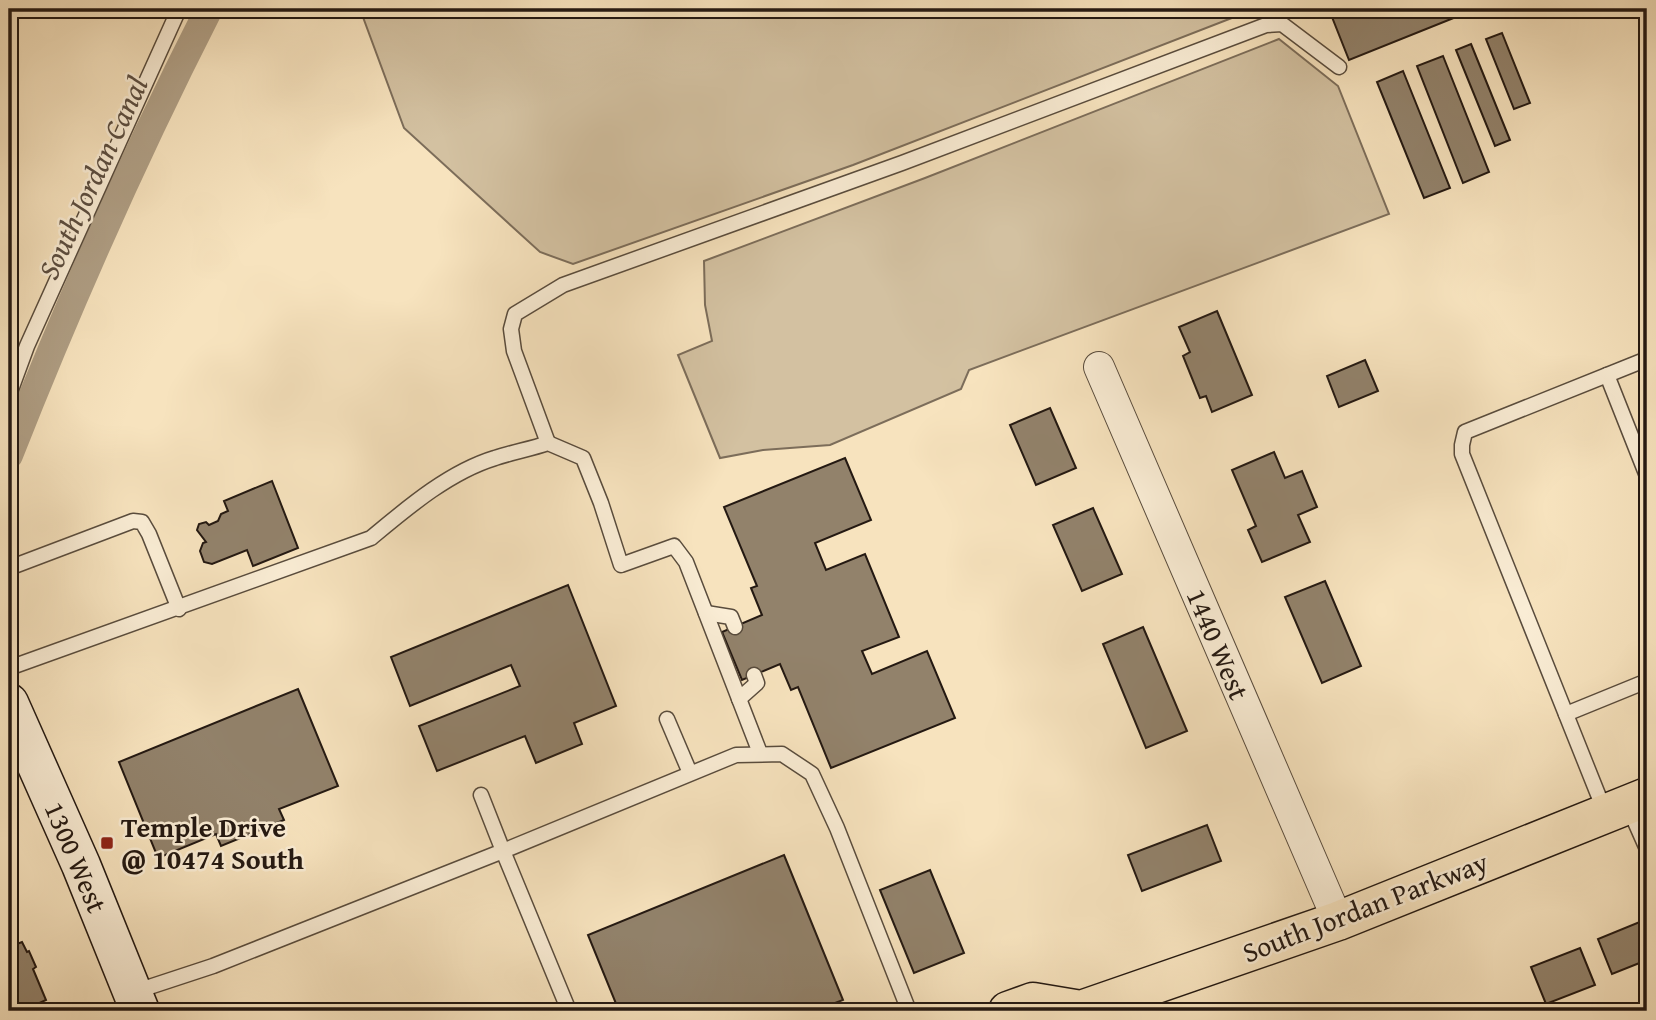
<svg xmlns="http://www.w3.org/2000/svg" width="1656" height="1020" viewBox="0 0 1656 1020" font-family="'Gentium Book Plus',serif">
<style>
.green{fill:#d3c1a1;stroke:#7c6d5a;stroke-width:2}
.lines{fill:none;stroke-linecap:round;stroke-linejoin:round}
.canal{stroke:#af9e84;stroke-width:28}
.building{fill:#92826b;stroke:#241912;stroke-width:2}
.lane-casing{stroke:#594c3d;stroke-width:17}
.street-casing{stroke:#594c3d;stroke-width:32}
.secondary-casing{stroke:#241912;stroke-width:41}
.primary-casing{stroke:#241912;stroke-width:41}
.lane{stroke:#faedd5;stroke-width:14}
.street{stroke:#faedd5;stroke-width:30}
.secondary{stroke:#faedd5;stroke-width:38}
.primary{stroke:#f7e3be;stroke-width:38}
.poi-dot{fill:#8f2418;stroke:#faedd5;stroke-width:2.5}
.labels{text-anchor:middle;stroke-width:5;stroke-linejoin:round;paint-order:stroke}
.street-label{font-size:28px;fill:#241912;stroke:#faedd5}
.poi-label{font-size:28px;font-weight:bold;fill:#241912;stroke:#faedd5;text-anchor:start}
.water-label{font-size:30px;font-style:italic;fill:#5c4e40;stroke:#faedd5}
</style>
<rect width="100%" height="100%" fill="#f7e3be"/>
<filter id="stains"><feTurbulence type="fractalNoise" baseFrequency=".00286" numOctaves="4"/><feColorMatrix values="0 0 0 0 .2 0 0 0 0 .09 0 0 0 0 .02 0 0 0 .5 -.17"/></filter>
<radialGradient id="worn" r=".72"><stop offset=".6" stop-color="#630" stop-opacity="0"/><stop offset="1" stop-color="#630" stop-opacity=".3"/></radialGradient>
<g class="green">
<path d="M360,9H1255L853,165L573,264L540,252L404,128Z"/>
<path d="M1279,39L1338,86L1389,214L969,370L961,389L830,445L763,450L720,458L678,355L712,341L705,305L704,261L925,178Z"/>
</g>
<g class="lines">
<path class="canal" d="M9,455C69,303 135,154 209,9"/>
</g>
<g class="building">
<path d="M1352,9H1476L1349,60L1332,17Z"/>
<path d="M1502,33L1530,103L1514,109L1486,39Z"/>
<path d="M1471,44L1510,140L1495,146L1456,50Z"/>
<path d="M1443,56L1489,172L1463,183L1417,66Z"/>
<path d="M1403,71L1450,188L1424,198L1377,82Z"/>
<path d="M1217,311L1252,395L1212,412L1206,396L1200,398L1183,356L1190,352L1179,327Z"/>
<path d="M1365,360L1378,391L1339,407L1327,376Z"/>
<path d="M1050,408L1076,468L1036,485L1010,425Z"/>
<path d="M1274,452L1285,478L1302,471L1317,507L1298,515L1310,542L1262,562L1248,530L1256,526L1232,470Z"/>
<path d="M845,458L871,520L815,543L826,570L865,554L899,637L862,651L872,674L927,651L955,718L831,768L798,687L791,690L780,664L742,680L722,632L762,615L751,588L757,586L724,507Z"/>
<path d="M272,481L298,548L253,566L247,550L212,564L204,562L200,551L203,543L206,542L197,530L199,524L206,522L209,525L218,521L221,514L228,511L224,501Z"/>
<path d="M1093,508L1122,574L1082,591L1053,525Z"/>
<path d="M1325,581L1361,666L1322,683L1285,597Z"/>
<path d="M568,585L616,706L574,723L582,744L536,763L525,736L437,771L419,726L520,686L511,665L410,706L391,657Z"/>
<path d="M1143,627L1187,731L1146,748L1103,644Z"/>
<path d="M298,689L338,786L279,809L284,820L221,846L216,834L158,858L119,762Z"/>
<path d="M1207,825L1221,861L1142,891L1128,855Z"/>
<path d="M784,855L843,1000L814,1011H619L588,935Z"/>
<path d="M930,870L964,953L914,973L880,890Z"/>
<path d="M1647,919V960L1612,974L1598,939Z"/>
<path d="M22,942L27,952L29,951L36,967L33,969L46,1000L37,1004L38,1008L30,1011H9V947Z"/>
<path d="M1580,948L1595,985L1546,1004L1531,967Z"/>
</g>
<g class="lines">
<g class="lane-casing">
<g id="lane">
<path d="M1607,375L1647,476"/>
<path d="M9,395L27,346L179,9"/>
<path d="M548,443L514,351L511,329L515,314L563,285L902,163L1266,25L1282,24L1339,67"/>
<path d="M9,568L133,521L142,522L149,534L179,609"/>
<path d="M706,613L731,617L735,627"/>
<path d="M9,668L371,538C407,508 449,472 495,458C513,452 531,449 548,443L583,458L601,503L621,565L674,546L686,562L760,753"/>
<path d="M739,699L757,683L754,675"/>
<path d="M1566,714L1647,681"/>
<path d="M667,719L690,773"/>
<path d="M1628,806L1647,849"/>
<path d="M1605,812L1462,454V445L1465,432L1647,359"/>
<path d="M134,992L213,966L503,851L481,795"/>
<path d="M569,1011L503,851L736,755L782,754L812,774L837,828L909,1011"/>
</g>
</g>
<g class="street-casing">
<path id="street" d="M1099,367L1338,921"/>
</g>
<g class="secondary-casing">
<path id="secondary" d="M9,703L81,865L140,1011"/>
</g>
<g class="primary-casing">
<path id="primary" d="M1008,1011L1033,1002L1081,1010L1338,921L1647,797"/>
</g>
<use href="#lane" class="lane"/>
<use href="#street" class="street"/>
<use href="#secondary" class="secondary"/>
<use href="#primary" class="primary"/>
</g>
<rect class="poi-dot" x="100" y="836" width="14" height="14" rx="3.5"/>
<g class="labels">
<g class="street-label">
<text transform="translate(1218 644) rotate(67)" y="10">1440 West</text>
<text transform="translate(76 857) rotate(67)" y="10">1300 West</text>
<text transform="translate(1365 907) rotate(-21)" y="10">South Jordan Parkway</text>
</g>
<g class="poi-label">
<text x="121" y="837">Temple Drive<tspan x="121" dy="32">@ 10474 South</tspan></text>
</g>
<g class="water-label">
<text transform="translate(93 178) rotate(-65)" y="10">South Jordan Canal</text>
</g>
</g>
<rect width="1656" height="1020" fill="none" stroke="#f7e3be" stroke-width="35"/>
<rect x="10" y="10" width="1635" height="999" fill="none" stroke="#241912" stroke-width="3.5"/>
<rect x="18" y="18" width="1621" height="985" fill="none" stroke="#241912" stroke-width="2"/>
<rect width="100%" height="100%" filter="url(#stains)"/>
<rect width="100%" height="100%" fill="url(#worn)"/>
</svg>
